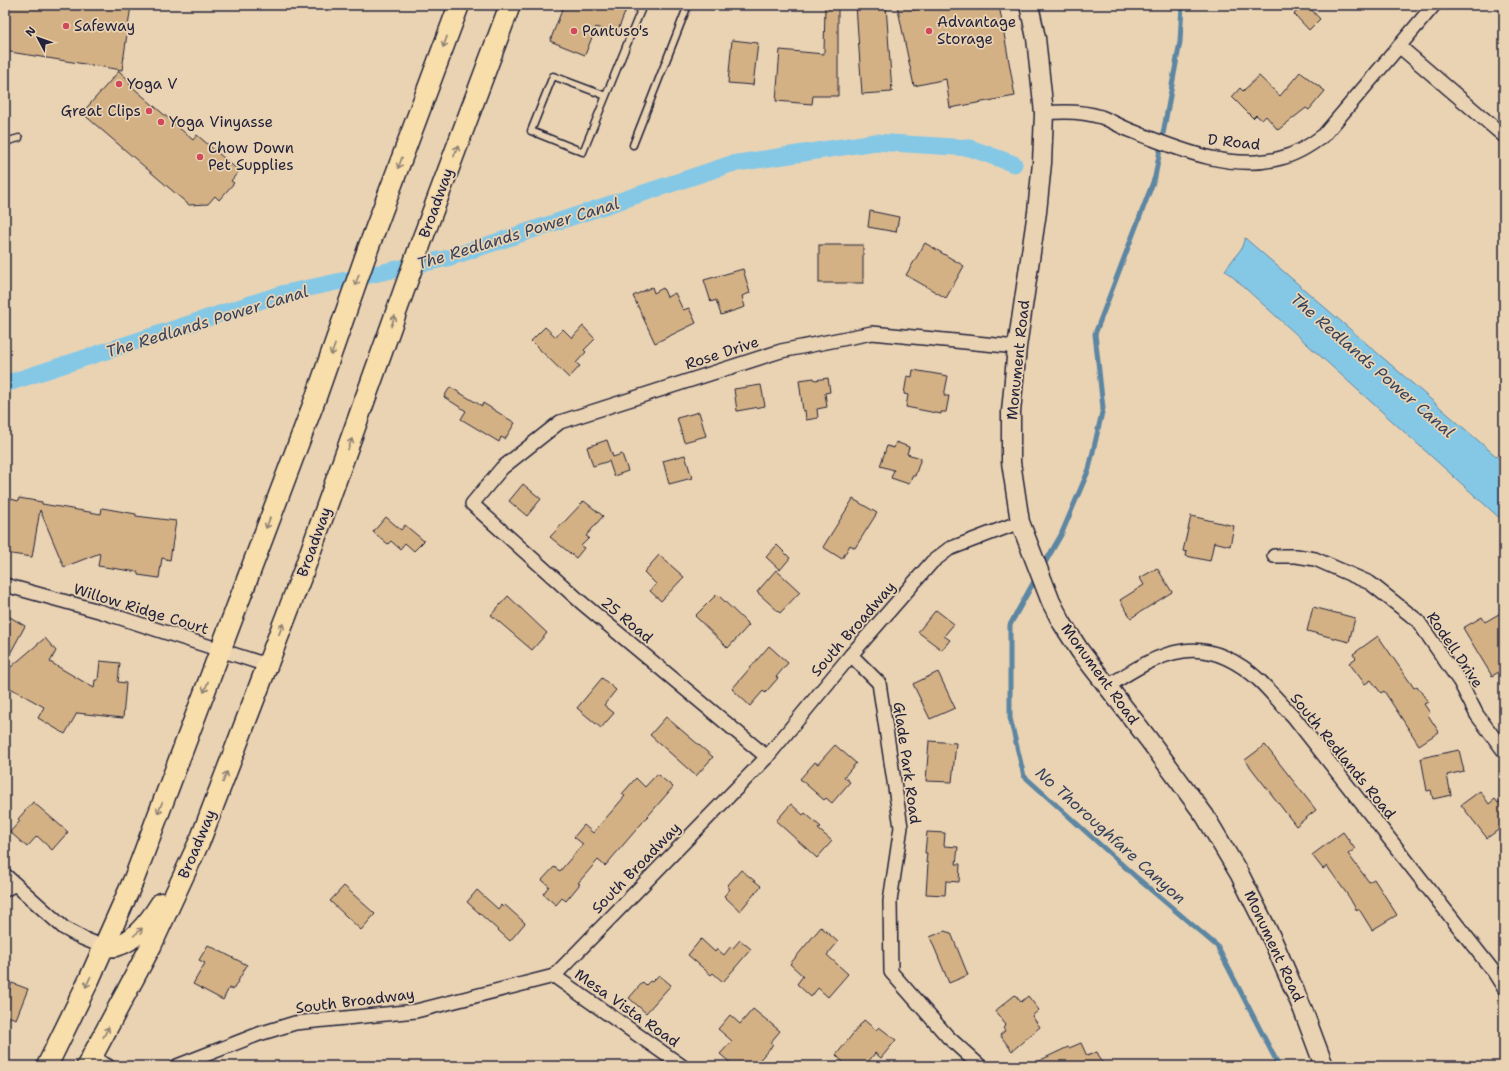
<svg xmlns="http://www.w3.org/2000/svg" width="1509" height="1071" viewBox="0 0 1509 1071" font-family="'Shantell Sans',sans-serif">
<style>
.water{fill:#85c8e6;stroke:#5d86a2}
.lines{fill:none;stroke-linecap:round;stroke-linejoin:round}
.stream{stroke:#5d86a2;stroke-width:5}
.canal{stroke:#85c8e6;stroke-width:17}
.building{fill:#d3b185;stroke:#22223b}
.service-casing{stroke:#22223b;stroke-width:9}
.minor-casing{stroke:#22223b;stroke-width:16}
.secondary-casing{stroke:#22223b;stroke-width:21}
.primary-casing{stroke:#22223b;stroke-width:23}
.service{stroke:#ead3b3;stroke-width:6}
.minor{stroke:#ead3b3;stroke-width:13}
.secondary{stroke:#ead3b3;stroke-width:18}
.primary{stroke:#f8deab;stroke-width:20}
.oneway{stroke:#8d8073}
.poi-dot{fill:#d1495b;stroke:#ead3b3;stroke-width:1.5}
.labels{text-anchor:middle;stroke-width:3.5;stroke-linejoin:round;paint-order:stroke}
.poi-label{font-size:15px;fill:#22223b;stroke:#ead3b3;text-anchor:start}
.street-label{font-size:15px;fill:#22223b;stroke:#ead3b3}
.water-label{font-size:16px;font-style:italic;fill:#36435d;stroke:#ead3b3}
</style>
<rect width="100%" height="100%" fill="#ead3b3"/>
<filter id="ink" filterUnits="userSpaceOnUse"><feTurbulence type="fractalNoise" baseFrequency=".025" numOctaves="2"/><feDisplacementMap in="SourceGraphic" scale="8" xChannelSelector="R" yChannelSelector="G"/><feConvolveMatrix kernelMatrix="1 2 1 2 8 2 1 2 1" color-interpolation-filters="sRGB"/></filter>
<g filter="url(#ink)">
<path class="water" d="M1245,238L1504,463V522L1225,270L1241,249Z"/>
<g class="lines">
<g class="stream">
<path d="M1042,568L1061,535L1089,469L1103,408L1095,334L1155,177L1180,42L1182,5"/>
<path d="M1037,576L1010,625V718L1024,776L1136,877L1217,946L1279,1066"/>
</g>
<path class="canal" d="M5,384L281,294L448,258L731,164L875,142L970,148L1014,164"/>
</g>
<g class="building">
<path d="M5,5H131L122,70L10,52L5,48Z"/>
<path d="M564,5H628L616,35L596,27L585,55L550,41Z"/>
<path d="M825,5H838V96H813L812,104L776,101L780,50L824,54Z"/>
<path d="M856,5H886L892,92L862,94Z"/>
<path d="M897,5H912L913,10L942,5H999L1015,96L950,108L946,79L914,86Z"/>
<path d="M1304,5H1307L1320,19L1309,30L1294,14Z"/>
<path d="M732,40L758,43L753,85L728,83Z"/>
<path d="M119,71L131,82L129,84L193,140L197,135L239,171L231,181L234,183L219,200L215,196L208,204L189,205L82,113Z"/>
<path d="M1300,72L1325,91L1309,110L1306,108L1278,130L1266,116L1262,120L1256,115L1253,118L1232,97L1240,88L1243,91L1259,76L1280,96Z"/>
<path d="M870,211L899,217L896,232L868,227Z"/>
<path d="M925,243L964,266L946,298L906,275Z"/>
<rect x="819" y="245" width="44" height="38"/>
<path d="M743,269L750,293L742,296L745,307L721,315L716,300L711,302L704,280Z"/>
<path d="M652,287L654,293L663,288L667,297L675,293L683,310L689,308L696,323L655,343L633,296Z"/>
<path d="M583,326L595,339L584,350L586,352L576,363L580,366L569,378L531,341L545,327L556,337L563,329L572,338Z"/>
<path d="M913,370L948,376L944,396H949L946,412H941V414L906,407L908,395L904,394L907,376L912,377Z"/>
<path d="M814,378L815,380L828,378L830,392L825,393L827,407L817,409L818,418L806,420L805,410L803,411L799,380Z"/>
<path d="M761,385L765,406L737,411L734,389Z"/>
<path d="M450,387L482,406L483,403L515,423L505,439L501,437L499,442L461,419L466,411L444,397Z"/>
<path d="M699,412L706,436L684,442L677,418Z"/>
<path d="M607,440L613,457L622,454L628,471L614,476L609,461L593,466L587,447Z"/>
<path d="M896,442L909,447L907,454L921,458L915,476H912L909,484L891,478L894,470L880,466L887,446L894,448Z"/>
<path d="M685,455L692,478L669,484L663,461Z"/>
<path d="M523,484L541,499L527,516L509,501Z"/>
<path d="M5,497L18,501L19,498L42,502V504L101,514L102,508L136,514V516L176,521L170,560L162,558L159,578L138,575V572L98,566L100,553L64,567L40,510L32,557L5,553Z"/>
<path d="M853,499L877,513L855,548L850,545L842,559L823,547Z"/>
<path d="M584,501L603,516L586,536L589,538L581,546L584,548L576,558L550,537Z"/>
<path d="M1191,516L1234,526L1230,546L1214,542L1210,561L1186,556L1187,552L1183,551Z"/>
<path d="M386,517L401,530L405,525L424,541L414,551L405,543L400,549L391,541L388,544L373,532Z"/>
<path d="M777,545L790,558L780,570L766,557Z"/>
<path d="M659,555L684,577L661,601L650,591L656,584L644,572Z"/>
<path d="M1157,568L1172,592L1131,618L1120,600L1144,585L1140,578Z"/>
<path d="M776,570L800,592L780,613L757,592Z"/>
<path d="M717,594L749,625L728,648L695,616Z"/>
<path d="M508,596L547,633L532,650L491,615Z"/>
<path d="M1313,607L1355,618L1349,642L1307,631Z"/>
<path d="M936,610L954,624L944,636L950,640L942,650L918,632Z"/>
<path d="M1504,611V669L1492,676L1463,628L1482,617L1485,622Z"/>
<path d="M5,614L25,626L5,663Z"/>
<path d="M1378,636L1414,688L1417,686L1428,702L1424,704L1430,713L1428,715L1439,732L1419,745L1384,691L1381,693L1371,680L1365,684L1349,663L1356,658L1353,654Z"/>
<path d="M45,638L56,651L50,662L94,688L95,680H98L100,661L120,663L118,682L126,683L123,718L77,713L65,734L38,718L44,707L5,685V672Z"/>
<path d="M769,646L788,663L776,677L778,678L765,693L763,691L750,706L732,689Z"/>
<path d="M938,672L955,708L930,719L913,684Z"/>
<path d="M602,678L616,690L604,705L614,713L601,728L577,708Z"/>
<path d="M666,717L713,757L696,776L650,735Z"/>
<path d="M929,741L956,743L952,782L926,781Z"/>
<path d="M835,745L856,763L844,777L850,782L832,803L826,798L824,800L800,779L815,762L818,764Z"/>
<path d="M1265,745L1316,810L1296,826L1245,760Z"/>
<path d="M1459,750L1464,771L1447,775L1451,795L1433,799L1431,790L1427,791L1421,758Z"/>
<path d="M657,774L673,787L605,866L598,860L578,883L580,884L566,901L562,898L556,905L543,894L549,886L542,880L554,867L560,871L583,844L574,837L584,825L593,833L625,796L622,794L636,778L645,787Z"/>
<path d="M1480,791L1489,804L1495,799L1498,803L1504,799V826L1487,838L1461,805Z"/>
<path d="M33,802L68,832L52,850L37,836L27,847L10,832L20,821L18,819Z"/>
<path d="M791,804L803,815L805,813L821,827L818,829L832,841L817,858L776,821Z"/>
<path d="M927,832L945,833L944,846L958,847L956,864H960L959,882L946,881L945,895L926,894L928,863H926L927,853H925Z"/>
<path d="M1343,832L1355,849L1348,854L1369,882L1374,879L1397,915L1372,930L1359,909L1357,911L1349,897L1327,866L1323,869L1312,855Z"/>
<path d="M741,870L761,886L740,911L724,896L730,889L727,886Z"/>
<path d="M344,886L375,914L361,930L330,901Z"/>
<path d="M477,890L498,909L501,905L503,907L505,905L525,923L510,941L467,902Z"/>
<path d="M821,927L838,942L827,955L848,974L828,997L818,988L811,997L797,984L803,976L790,964Z"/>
<path d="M944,931L951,933L968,975L949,983L930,937Z"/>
<path d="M701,939L715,952L717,949L724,955L731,946L733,948L740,940L751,949L723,982L713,973L711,975L688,955Z"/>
<path d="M208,945L247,965L233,990L229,988L223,1000L193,984L205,963L199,960Z"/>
<path d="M659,975L671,985L646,1013L629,998L643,982L646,985L650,981L652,982Z"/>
<path d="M12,983L28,989L16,1019L5,1015V990L9,991Z"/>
<path d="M1015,995L1021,1002L1028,996L1039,1010L1032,1016L1040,1027L1012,1051L1000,1035L1005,1031L1003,1028L1006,1025L995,1011Z"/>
<path d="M753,1009L780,1031L770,1043L773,1045L754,1066H734L720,1054L732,1041L718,1029L730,1015L740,1024Z"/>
<path d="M864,1020L876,1030L879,1027L896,1040L881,1058L875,1053L865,1066H847L836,1055Z"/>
<path d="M1081,1043L1087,1056L1097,1052L1104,1066H1028L1068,1047L1069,1048Z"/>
</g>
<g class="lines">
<g class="service-casing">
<g id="service">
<path d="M606,96L553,76L531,131L583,152L643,5"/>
<path d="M5,142L19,138"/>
<path d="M633,145L688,5"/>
</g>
</g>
<g class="minor-casing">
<g id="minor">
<path d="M1399,46L1504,136"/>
<path d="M1044,113C1064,111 1083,111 1101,117C1112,121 1121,127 1132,131C1178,149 1231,172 1281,158C1297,154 1311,145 1324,135L1434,5"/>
<path d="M1274,556H1296L1315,559L1370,583L1418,621L1460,682L1477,715L1504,751"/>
<path d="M5,585L99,611L267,665"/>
<path d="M851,655L879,683L901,827L890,901L891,972L948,1037L980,1066"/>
<path d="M1107,687C1162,650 1204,630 1260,681C1271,692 1282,705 1293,716L1494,972L1504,988"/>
<path d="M767,757L582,603L472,504L502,468L560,422L781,351L872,333L1017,347"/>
<path d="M5,875L64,928L82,938L104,947"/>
<path d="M5,890L15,884"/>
<path d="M554,976L682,1066"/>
<path d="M92,1058L108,1066"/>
<path d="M177,1066L259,1034L295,1023L416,1011L554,976L767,757L851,655L932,562L949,549L1020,522"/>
</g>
</g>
<g class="secondary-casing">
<path id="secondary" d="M1029,5L1036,38L1044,113L1042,163L1037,212L1017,347L1011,412V462L1020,522L1051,602L1062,623L1080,651L1149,740L1205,816L1240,875L1273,941L1303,1010L1324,1066"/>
</g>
<g class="primary-casing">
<g id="primary">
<path d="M104,947C108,946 112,947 116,946C136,941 151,919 161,903"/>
<path d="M47,1066L89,980L134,879L316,397L369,246L459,5"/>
<path d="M87,1066L151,946L201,838L305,567L422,240L510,5"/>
</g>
</g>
<use href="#service" class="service"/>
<use href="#minor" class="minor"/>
<use href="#secondary" class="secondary"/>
<use href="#primary" class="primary"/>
</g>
<defs><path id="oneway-shaft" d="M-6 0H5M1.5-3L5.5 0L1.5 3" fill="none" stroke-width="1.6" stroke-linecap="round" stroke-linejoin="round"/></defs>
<g class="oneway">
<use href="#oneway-shaft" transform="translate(445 42) rotate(110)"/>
<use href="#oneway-shaft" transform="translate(456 151) rotate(-69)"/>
<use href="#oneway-shaft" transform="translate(400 163) rotate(110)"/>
<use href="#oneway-shaft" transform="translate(357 280) rotate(109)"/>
<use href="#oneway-shaft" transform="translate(393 321) rotate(-71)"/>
<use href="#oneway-shaft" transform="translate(333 350) rotate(110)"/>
<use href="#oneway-shaft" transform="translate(350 444) rotate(-70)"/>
<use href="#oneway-shaft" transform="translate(268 523) rotate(111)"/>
<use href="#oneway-shaft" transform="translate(281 629) rotate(-69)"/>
<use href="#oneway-shaft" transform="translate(206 687) rotate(111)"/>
<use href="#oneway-shaft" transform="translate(225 777) rotate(-69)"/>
<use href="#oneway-shaft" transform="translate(160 808) rotate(111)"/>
<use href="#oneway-shaft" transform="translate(138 932) rotate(-42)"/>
<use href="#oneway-shaft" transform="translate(88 982) rotate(115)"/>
<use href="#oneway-shaft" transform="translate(106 1032) rotate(-62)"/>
</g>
</g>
<g class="poi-dot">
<circle cx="66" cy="26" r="4"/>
<circle cx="574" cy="31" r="4"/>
<circle cx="929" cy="31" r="4"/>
<circle cx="119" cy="84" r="4"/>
<circle cx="149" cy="111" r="4"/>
<circle cx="161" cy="122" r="4"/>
<circle cx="200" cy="157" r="4"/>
</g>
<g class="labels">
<g class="poi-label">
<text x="937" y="27">Advantage<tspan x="937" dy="17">Storage</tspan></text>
<text x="74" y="31">Safeway</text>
<text x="582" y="36">Pantuso's</text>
<text x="127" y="89">Yoga V</text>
<text x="141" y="116" text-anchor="end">Great Clips</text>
<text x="169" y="127">Yoga Vinyasse</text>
<text x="208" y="153">Chow Down<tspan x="208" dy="17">Pet Supplies</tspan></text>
</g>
<g class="street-label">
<text transform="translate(1234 142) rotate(6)" y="5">D Road</text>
<text transform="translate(436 203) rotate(-70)" y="5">Broadway</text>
<text transform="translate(722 353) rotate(-18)" y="5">Rose Drive</text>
<text transform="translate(1018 360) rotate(-84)" y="5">Monument Road</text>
<text transform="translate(314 542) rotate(-70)" y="5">Broadway</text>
<text transform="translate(141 609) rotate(17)" y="5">Willow Ridge Court</text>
<text transform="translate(627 620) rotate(40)" y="5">25 Road</text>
<text transform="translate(853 629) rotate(-49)" y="5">South Broadway</text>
<text transform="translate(1455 650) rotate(56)" y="5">Rodell Drive</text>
<text transform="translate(1100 674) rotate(54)" y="5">Monument Road</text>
<text transform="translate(1343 756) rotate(51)" y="5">South Redlands Road</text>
<text transform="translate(907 763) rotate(82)" y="5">Glade Park Road</text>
<text transform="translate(197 844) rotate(-67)" y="5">Broadway</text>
<text transform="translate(636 868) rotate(-46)" y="5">South Broadway</text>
<text transform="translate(1274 946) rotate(65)" y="5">Monument Road</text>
<text transform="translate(355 1001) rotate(-7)" y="5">South Broadway</text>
<text transform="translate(627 1008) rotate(35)" y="5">Mesa Vista Road</text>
</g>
<g class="water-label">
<text transform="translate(518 233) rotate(-17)" y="6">The Redlands Power Canal</text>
<text transform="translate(207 321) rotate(-17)" y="6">The Redlands Power Canal</text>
<text transform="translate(1373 365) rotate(41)" y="6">The Redlands Power Canal</text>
<text transform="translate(1111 835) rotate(42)" y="6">No Thoroughfare Canyon</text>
</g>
</g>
<rect width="1509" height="1071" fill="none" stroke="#ead3b3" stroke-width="20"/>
<rect x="10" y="10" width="1489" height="1051" fill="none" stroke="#22223b" stroke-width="1.5" filter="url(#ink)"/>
<g transform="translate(38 38) rotate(311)" stroke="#ead3b3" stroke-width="3" paint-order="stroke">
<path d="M0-3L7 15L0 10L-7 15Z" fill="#22223b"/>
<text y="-6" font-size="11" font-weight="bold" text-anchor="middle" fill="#22223b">N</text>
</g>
</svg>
